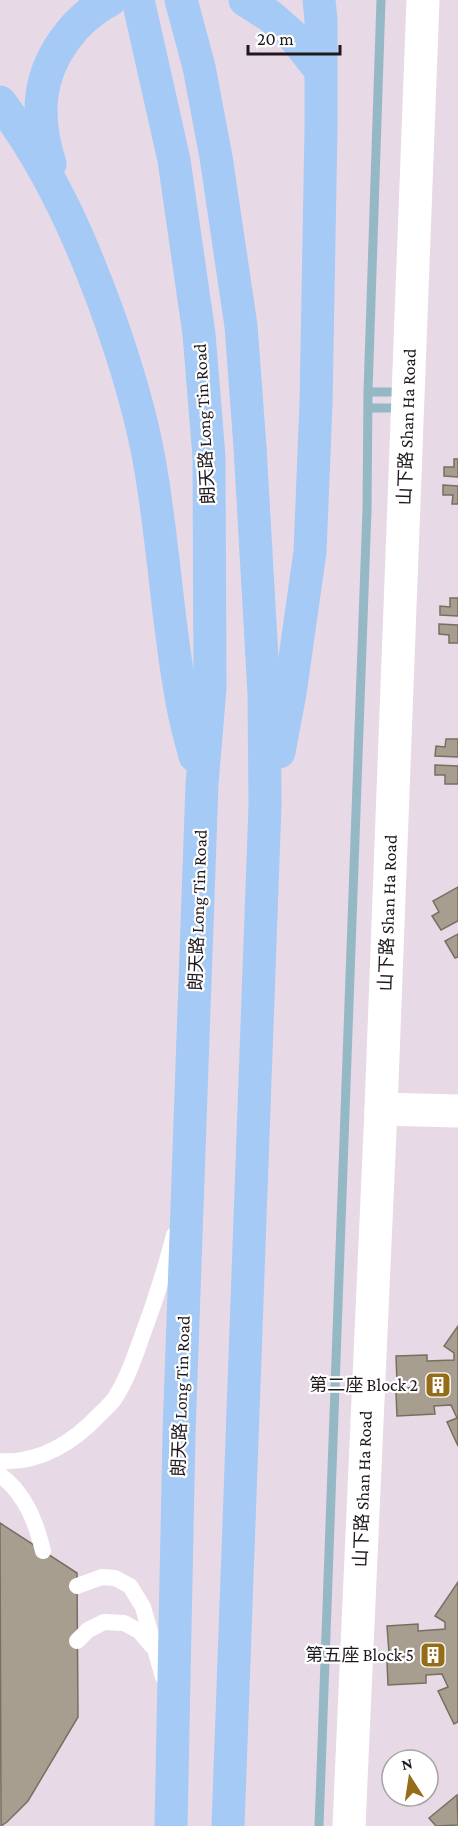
<svg xmlns="http://www.w3.org/2000/svg" width="458" height="1826" viewBox="0 0 458 1826" font-family="'Crimson Pro','Noto Sans TC',serif">
<style>
.lines{fill:none;stroke-linecap:round;stroke-linejoin:round}
.stream{stroke:#94b9c5;stroke-width:9}
.building{fill:#a89e90;stroke:#786f61;stroke-width:1.5}
.lane{stroke:#fff;stroke-width:16}
.street{stroke:#fff;stroke-width:33}
.primary{stroke:#a5caf5;stroke-width:33}
.labels{text-anchor:middle;stroke-width:4.5;stroke-linejoin:round;paint-order:stroke}
.street-label{font-size:18px;fill:#1f191e;stroke:#fff}
.poi-label{font-size:18px;fill:#1f191e;stroke:#fff;text-anchor:end}
</style>
<rect width="100%" height="100%" fill="#e8d9e6"/>
<g class="lines">
<g class="stream">
<path d="M368,392H394"/>
<path d="M368,408H395"/>
<path d="M319,1826L367,510L368,392L381,0"/>
</g>
</g>
<g class="building">
<path d="M454,459H458V477L444,476V467H454Z"/>
<path d="M443,485L458,486V504H452L453,495H443Z"/>
<path d="M450,598H458V616L440,615V606L450,607Z"/>
<path d="M439,624L458,625V643H449V635L439,634Z"/>
<path d="M446,739H458V757L435,756L436,746L445,747Z"/>
<path d="M435,765L458,766V784H445V775H435Z"/>
<path d="M458,887V921L441,930L432,916L439,912L433,901Z"/>
<path d="M458,934V957L455,958L445,941Z"/>
<path d="M458,1326V1446L447,1422L457,1418L451,1405L434,1406L435,1414L397,1416L396,1392H408V1388L418,1387L417,1382L397,1383L396,1356L427,1355V1361L454,1360V1353L444,1346Z"/>
<path d="M0,1523L77,1573L78,1717L28,1801L7,1822L1,1826Z"/>
<path d="M458,1582V1722L454,1724L438,1691L448,1687L442,1674L426,1675V1683L388,1685L387,1662L399,1661V1657L409,1656V1652L389,1653L387,1626L418,1624V1631L445,1629V1622L435,1616Z"/>
<path d="M457,1795L458,1825L436,1826L429,1818Z"/>
</g>
<g class="lines">
<g class="lane">
<path d="M0,1461C39,1464 74,1442 100,1414C105,1409 111,1404 115,1398C127,1379 134,1359 141,1339C154,1305 165,1270 174,1235"/>
<path d="M0,1475C25,1493 36,1522 43,1551"/>
<path d="M77,1586L102,1577L115,1578L130,1586L143,1607L163,1677"/>
<path d="M77,1641L88,1630L104,1622L124,1623L139,1631L152,1646"/>
</g>
<g class="street">
<path d="M381,1109L458,1111"/>
<path d="M349,1826L381,1109L423,0"/>
</g>
<g class="primary">
<path d="M138,0L174,160L199,334L209,457L210,688L202,784L179,1433L171,1826"/>
<path d="M181,0L199,67L216,157L241,326L250,447L264,693L265,805L228,1826"/>
<path d="M245,0L270,16L295,38L321,71"/>
<path d="M0,102C48,165 80,237 107,311C125,361 141,412 150,465C163,539 167,615 180,690C183,712 189,734 195,756"/>
<path d="M50,164C43,142 39,118 42,95C47,56 75,18 110,0"/>
<path d="M279,752L290,693L310,552L316,404L321,129V20L319,0"/>
</g>
</g>
<defs>
<g id="building-square" transform="scale(1.35)"><rect x="-9" y="-9" width="18" height="18" rx="4" fill="#956c17" stroke="#fff"/><path d="M-4-6H4V6H1V3H-1V6H-4ZM-2.5-4.3h1.7v1.8h-1.7ZM.8-4.3h1.7v1.8H.8ZM-2.5-1h1.7V.8h-1.7ZM.8-1h1.7V.8H.8Z" fill="#fff"/></g>
</defs>
<g fill-rule="evenodd">
<use href="#building-square" x="438" y="1385"/>
<use href="#building-square" x="433" y="1655"/>
</g>
<g class="labels">
<g class="street-label">
<text transform="translate(204 424) rotate(-93)" y="6">朗天路 Long Tin Road</text>
<text transform="translate(407 427) rotate(-88)" y="6">山下路 Shan Ha Road</text>
<text transform="translate(198 910) rotate(-88)" y="6">朗天路 Long Tin Road</text>
<text transform="translate(388 913) rotate(-88)" y="6">山下路 Shan Ha Road</text>
<text transform="translate(181 1396) rotate(-88)" y="6">朗天路 Long Tin Road</text>
<text transform="translate(363 1489) rotate(-88)" y="6">山下路 Shan Ha Road</text>
</g>
<g class="poi-label">
<text x="418" y="1391">第二座 Block 2</text>
<text x="414" y="1661">第五座 Block 5</text>
</g>
</g>
<g transform="translate(410 1778) rotate(348)"><circle r="28" fill="#ffffff" stroke="#a5a3a5" stroke-width="1.5"/>
<path d="M0-4.5L10 22L0 15L-10 22Z" fill="#956c17"/>
<text y="-9" font-size="16" font-weight="bold" text-anchor="middle" fill="#1f191e">N</text>
</g>
<path d="M248 45v9h92v-9" fill="none" stroke="#1f191e" stroke-width="3"/>
<text x="257" y="45" font-size="18" fill="#1f191e" stroke="#ffffff" stroke-width="4.5" paint-order="stroke">20 m</text>
</svg>
